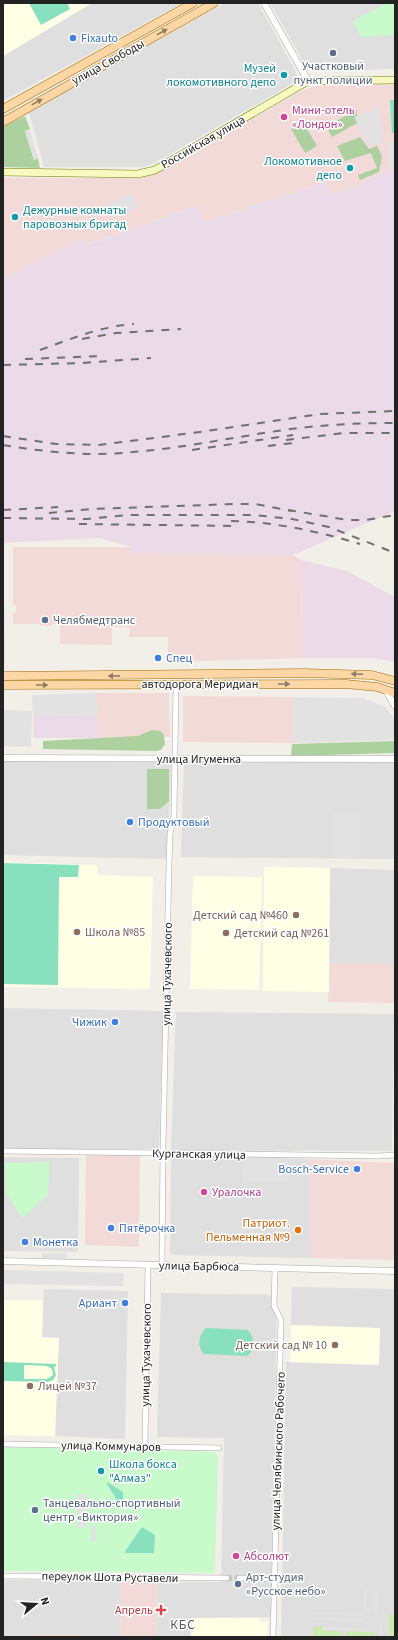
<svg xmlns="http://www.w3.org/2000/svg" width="398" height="1640" viewBox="0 0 398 1640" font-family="'Source Sans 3',sans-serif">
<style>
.residential{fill:#e0dfdf}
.commercial{fill:#f2dad9}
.industrial{fill:#ebdbe8}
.education{fill:#ffffe5}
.grass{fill:#cdebb0}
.forest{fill:#add19e}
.park{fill:#c8facc}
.pitch{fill:#88e0be;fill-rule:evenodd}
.parking{fill:#e2e2e2}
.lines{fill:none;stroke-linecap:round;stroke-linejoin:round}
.minor-tunnel{stroke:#c8c6c1;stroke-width:5;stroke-dasharray:5 2.5;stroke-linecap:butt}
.minor-casing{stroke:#a9a9a9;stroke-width:6}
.tertiary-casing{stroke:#a9a9a9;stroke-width:7}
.secondary-casing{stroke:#707d05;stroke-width:8}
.primary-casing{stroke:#a06b00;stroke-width:9}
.minor{stroke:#fff;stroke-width:5}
.tertiary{stroke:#fff;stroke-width:6}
.secondary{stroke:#f7fabf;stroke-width:7}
.primary{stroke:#fcd6a4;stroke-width:8}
.rail{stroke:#707070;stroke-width:2;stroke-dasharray:8 8;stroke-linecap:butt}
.oneway{fill:#8f7c63}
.shop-dot{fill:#3f7fe0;stroke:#fff;stroke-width:1.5}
.service-dot{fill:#5c6f8a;stroke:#fff;stroke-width:1.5}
.culture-dot{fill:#0f9aa8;stroke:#fff;stroke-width:1.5}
.hotel-dot{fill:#d1479c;stroke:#fff;stroke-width:1.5}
.education-dot{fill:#8d6e63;stroke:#fff;stroke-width:1.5}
.food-dot{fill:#e8710a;stroke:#fff;stroke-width:1.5}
.health-dot{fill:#e0444e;stroke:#fff;stroke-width:1.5}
.labels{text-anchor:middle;stroke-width:3;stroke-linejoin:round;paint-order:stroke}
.shop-label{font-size:12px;fill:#366cbe;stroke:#fff;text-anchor:start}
.street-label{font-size:12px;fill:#222;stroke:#fff}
.service-label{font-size:12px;fill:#4e5e75;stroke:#fff;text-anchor:start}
.culture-label{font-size:12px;fill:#0d838f;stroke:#fff;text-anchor:end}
.hotel-label{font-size:12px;fill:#b23c85;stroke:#fff;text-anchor:start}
.education-label{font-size:12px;fill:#785e54;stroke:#fff;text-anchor:start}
.food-label{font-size:12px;fill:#c56008;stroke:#fff;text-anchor:end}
.health-label{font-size:12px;fill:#be3a42;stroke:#fff;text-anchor:end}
.neighbourhood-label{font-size:13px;letter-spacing:1px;fill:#555;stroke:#fff}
</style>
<rect width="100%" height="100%" fill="#f2efe9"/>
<g class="residential">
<path d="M92,3H182L3,101V56Z"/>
<path d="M225,3H258L297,74V78L295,82L157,162L144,167H44L29,112Z"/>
<path d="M270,3H395V69L316,71L310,70L307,68Z"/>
<path d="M3,761L171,762L168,859L3,855Z"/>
<path d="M184,762H395V859L181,857Z"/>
<path d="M330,868L395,870V964L329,963Z"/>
<path d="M3,1008L163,1011L159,1149H3Z"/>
<path d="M176,1012L394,1014L392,1151L171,1150Z"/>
<path d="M171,1156L309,1159L310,1258L170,1255Z"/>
<path d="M3,1157L79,1158L78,1252L3,1251Z"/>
<path d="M292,1287L395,1289V1637H281L286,1362L379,1365L380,1328L291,1325Z"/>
<path d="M44,1289L128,1291L125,1439L55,1436L59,1338H42Z"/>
<path d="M161,1293L277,1295L271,1617L192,1618L191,1637H156L157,1582H221L224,1438L157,1437Z"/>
<path d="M3,1580L122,1581L120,1637H3Z"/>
</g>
<g class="commercial">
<path d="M395,84V168L333,195L324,183L205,222L197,206L86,245L83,240L3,279V178H141L154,174L303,90L319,85Z"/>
<path d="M13,547H131L129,553L293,555L301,560L302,658L168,662V637H129L130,628L122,627H112V645L60,644V624H52V626H41L40,624H13V613H16V605H13Z"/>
<path d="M3,597H4L5,664H3Z"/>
<path d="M96,693H169L170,737L97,738Z"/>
<path d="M183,696L293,697V743L183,742Z"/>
<path d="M329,963L395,964L394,1003L328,1002Z"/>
<path d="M86,1155H140L139,1247L85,1245Z"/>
<path d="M309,1159L395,1163V1260L310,1258Z"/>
<path d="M122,1581L157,1582L156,1637H120Z"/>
<rect x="35" y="1635" width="48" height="2"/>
</g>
<g class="industrial">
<path d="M395,168V511L293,555L129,553L131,547L99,538L3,543V279L84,239L87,245L197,206L205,222L324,183L333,195Z"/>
<path d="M301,560L347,571L395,597V662L374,658H302Z"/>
<path d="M33,715L97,716V738H34Z"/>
</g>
<g class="education">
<path d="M3,3H92L3,56Z"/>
<path d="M3,862L97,865V875L153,877L150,989L3,987Z"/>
<path d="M264,867L330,868L329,992L263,991Z"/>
<path d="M193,876L262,877L259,990L190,989Z"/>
<path d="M3,1300H43L42,1337L59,1338L55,1436L3,1435Z"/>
<path d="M291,1325L380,1328L379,1365L290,1362Z"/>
<path d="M192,1618H258L263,1622H268L267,1637H191Z"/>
</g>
<g class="grass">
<path d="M389,1614L395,1615V1637H389Z"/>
<path d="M316,1626H323V1630L344,1632L339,1637H314V1632L311,1631Z"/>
<path d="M346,1631L375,1632L374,1637H345Z"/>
</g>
<g class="forest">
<path d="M357,110V123L332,137L326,126Z"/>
<path d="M25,116L30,129L25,131L34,160L38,158L40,168L3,167V127Z"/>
<path d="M303,122L317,146L305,153L291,129Z"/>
<path d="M360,137L369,149L377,146L382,156L379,172L360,180L358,175L377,168L371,153L345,161L337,146Z"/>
<path d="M152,730L161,731L164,736L165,744L161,750L155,751L43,749V741L138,736Z"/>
<path d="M395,738V753L291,756L292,744L394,741Z"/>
<path d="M147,769H169V801L160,809H147Z"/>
</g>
<g class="park">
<path d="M387,3H394L395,35L361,37L353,21Z"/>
<path d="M49,1162L48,1195L22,1218L6,1193L5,1163Z"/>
<path d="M3,1447L215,1452L218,1457L215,1572L213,1573L3,1571Z"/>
</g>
<g class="pitch">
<path d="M29,3H67L70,9L41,25Z"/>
<path d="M390,100H395V133H392Z"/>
<path d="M3,863L79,865L78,877H59L58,985L3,984Z"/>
<path d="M206,1328L248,1330C255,1338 255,1350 247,1356L204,1354C197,1347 198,1335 206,1328Z"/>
<path d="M3,1362L56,1364V1366L54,1367L56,1375L53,1380L48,1382L3,1381ZM24,1365L47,1366L52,1369L53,1375L47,1379H24Z"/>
<path d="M107,1482L123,1492V1506L120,1505L107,1484Z"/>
<path d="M142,1527L155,1535L154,1553H125L126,1550Z"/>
</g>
<g class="parking">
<path d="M379,108L382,142L370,146L354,117Z"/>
<path d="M30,129L38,158L34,160L25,131Z"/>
<path d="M395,141V167L389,170L388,142Z"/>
<path d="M132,193L138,207L115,218L108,204Z"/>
<path d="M96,693L97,716L33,715L32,695Z"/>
<path d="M293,697L363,698L385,707L395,719L394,740L293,743Z"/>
<path d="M3,710L32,711L31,747L3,746Z"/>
<path d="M333,812L361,813L360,857H333Z"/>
<rect x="243" y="1157" width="45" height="26"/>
<path d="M42,1253H67V1259L42,1258Z"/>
<path d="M3,1270L124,1273L123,1286L3,1284Z"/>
<path d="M77,1494L87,1495L86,1528L77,1527Z"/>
<path d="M92,1525L96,1527V1541L91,1542Z"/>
<path d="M364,1587H368L367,1607H363Z"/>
<path d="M373,1590L378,1591V1613H373Z"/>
<path d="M311,1611L364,1613V1616L311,1615Z"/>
<path d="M311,1617L364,1618V1622L311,1621Z"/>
<rect x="379" y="1622" width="4" height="15"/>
<path d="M323,1626L369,1628V1632L322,1630Z"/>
</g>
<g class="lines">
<path class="minor-tunnel" d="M227,1578H239"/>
<g class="minor-casing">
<g id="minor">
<path d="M3,1151L378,1156L395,1155"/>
<path d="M162,1265L163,1147L169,863L170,834L174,816L176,684"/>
<path d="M3,1444L219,1448"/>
<path d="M145,1446L148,1265"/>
<path d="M3,1576L227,1578"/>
<path d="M239,1578L274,1579"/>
<path d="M273,1637L281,1320L274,1306L275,1268"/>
</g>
</g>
<g class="tertiary-casing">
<g id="tertiary">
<path d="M264,3L308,81"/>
<path d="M385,689L395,706"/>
<path d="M3,758L395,759"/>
<path d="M3,1261L395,1271"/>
</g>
</g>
<g class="secondary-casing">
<path id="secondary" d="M3,172L138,174L155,170L308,81L395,80"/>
</g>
<g class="primary-casing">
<g id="primary">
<path d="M3,109L193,3"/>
<path d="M3,122L214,3"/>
<path d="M3,676L304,673L372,675L395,681"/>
<path d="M3,685L346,684L377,687L395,693"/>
</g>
</g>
<use href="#minor" class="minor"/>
<use href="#tertiary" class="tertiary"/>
<use href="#secondary" class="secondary"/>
<use href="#primary" class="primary"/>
<g class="rail">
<path d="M82,339L116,333L181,329"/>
<path d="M40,350C71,339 101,326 134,324"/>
<path d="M25,359L103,356"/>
<path d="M3,365L82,363L151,358"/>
<path d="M3,436L56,444L99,445L200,432L320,414L395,411"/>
<path d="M286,440L344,433H395"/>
<path d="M3,445C34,450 65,454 97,454C157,453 217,440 277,431C316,425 356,423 395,423"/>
<path d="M268,446L293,443"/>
<path d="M192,450L293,435"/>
<path d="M3,510L58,507"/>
<path d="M288,510L348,520H366L395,515"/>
<path d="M49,513L91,509L234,504H255L292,511"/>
<path d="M3,518L87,519L127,515H254L292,519L329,527L395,553"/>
<path d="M231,521C275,522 317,531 360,544"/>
<path d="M79,524L239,526"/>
</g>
</g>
<defs><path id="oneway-solid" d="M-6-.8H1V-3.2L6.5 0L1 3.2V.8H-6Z"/></defs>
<g class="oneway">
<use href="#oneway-solid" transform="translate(162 32) rotate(-29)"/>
<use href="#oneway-solid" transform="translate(37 102) rotate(-29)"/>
<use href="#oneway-solid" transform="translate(357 674) rotate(-177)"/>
<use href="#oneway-solid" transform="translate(114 676) rotate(179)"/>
<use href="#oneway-solid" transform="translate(284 684)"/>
<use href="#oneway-solid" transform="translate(42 685)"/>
</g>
<g class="shop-dot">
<circle cx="73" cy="38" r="4"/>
<circle cx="158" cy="658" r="4"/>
<circle cx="130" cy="822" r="4"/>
<circle cx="115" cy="1022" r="4"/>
<circle cx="357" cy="1169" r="4"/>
<circle cx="111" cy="1228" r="4"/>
<circle cx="25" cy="1242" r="4"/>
<circle cx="125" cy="1303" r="4"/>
</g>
<g class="service-dot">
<circle cx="333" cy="53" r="4"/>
<circle cx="45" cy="620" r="4"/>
<circle cx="35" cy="1510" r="4"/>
<circle cx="238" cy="1584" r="4"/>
</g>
<g class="culture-dot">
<circle cx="284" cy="75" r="4"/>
<circle cx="350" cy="168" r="4"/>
<circle cx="15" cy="217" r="4"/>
<circle cx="101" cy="1471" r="4"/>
</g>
<g class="hotel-dot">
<circle cx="284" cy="117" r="4"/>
<circle cx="204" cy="1192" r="4"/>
<circle cx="236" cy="1556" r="4"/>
</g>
<g class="education-dot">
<circle cx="296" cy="915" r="4"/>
<circle cx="77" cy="932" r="4"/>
<circle cx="226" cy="933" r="4"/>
<circle cx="335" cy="1345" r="4"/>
<circle cx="30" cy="1386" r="4"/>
</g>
<circle class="food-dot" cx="298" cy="1230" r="4"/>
<path class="health-dot" d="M159 1604h4v4h4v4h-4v4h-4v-4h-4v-4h4z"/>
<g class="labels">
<g class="shop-label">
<text x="81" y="42">Fixauto</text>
<text x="166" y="662">Спец</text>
<text x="138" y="826">Продуктовый</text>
<text x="107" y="1026" text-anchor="end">Чижик</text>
<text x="349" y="1173" text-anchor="end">Bosch-Service</text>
<text x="119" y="1232">Пятёрочка</text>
<text x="33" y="1246">Монетка</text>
<text x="117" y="1307" text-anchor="end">Ариант</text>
</g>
<g class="street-label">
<text transform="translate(108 62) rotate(-29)" y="4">улица Свободы</text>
<text transform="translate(203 142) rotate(-30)" y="4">Российская улица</text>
<text x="200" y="688">автодорога Меридиан</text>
<text x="199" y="763">улица Игуменка</text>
<text transform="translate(167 974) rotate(-89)" y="4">улица Тухачевского</text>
<text transform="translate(199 1154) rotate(1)" y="4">Курганская улица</text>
<text transform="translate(199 1266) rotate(1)" y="4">улица Барбюса</text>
<text transform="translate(146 1355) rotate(-89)" y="4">улица Тухачевского</text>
<text transform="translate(111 1446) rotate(1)" y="4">улица Коммунаров</text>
<text transform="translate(278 1451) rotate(-88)" y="4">улица Челябинского Рабочего</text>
<text transform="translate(110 1577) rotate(1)" y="4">переулок Шота Руставели</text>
</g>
<g class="service-label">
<text x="333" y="70" text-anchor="middle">Участковый<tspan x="333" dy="14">пункт полиции</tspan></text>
<text x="53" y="624">Челябмедтранс</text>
<text x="43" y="1507">Танцевально-спортивный<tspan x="43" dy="14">центр «Виктория»</tspan></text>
<text x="246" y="1581">Арт-студия<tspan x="246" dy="14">«Русское небо»</tspan></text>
</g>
<g class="culture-label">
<text x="276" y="72">Музей<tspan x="276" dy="14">локомотивного депо</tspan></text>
<text x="342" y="165">Локомотивное<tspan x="342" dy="14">депо</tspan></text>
<text x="23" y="214" text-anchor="start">Дежурные комнаты<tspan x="23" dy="14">паровозных бригад</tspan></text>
<text x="109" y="1468" text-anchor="start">Школа бокса<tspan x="109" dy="14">"Алмаз"</tspan></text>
</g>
<g class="hotel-label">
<text x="292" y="114">Мини-отель<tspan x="292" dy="14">«Лондон»</tspan></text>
<text x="212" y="1196">Уралочка</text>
<text x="244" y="1560">Абсолют</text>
</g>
<g class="education-label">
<text x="288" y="919" text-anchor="end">Детский сад №460</text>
<text x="85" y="936">Школа №85</text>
<text x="234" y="937">Детский сад №261</text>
<text x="327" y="1349" text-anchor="end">Детский сад № 10</text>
<text x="38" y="1390">Лицей №37</text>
</g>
<g class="food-label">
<text x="290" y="1227">Патриот.<tspan x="290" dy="14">Пельменная №9</tspan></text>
</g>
<g class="health-label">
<text x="153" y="1614">Апрель</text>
</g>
<g class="neighbourhood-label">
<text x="183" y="1629">КБС</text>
</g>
</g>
<rect width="398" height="1640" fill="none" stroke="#222222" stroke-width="8"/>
<g transform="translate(36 1604) rotate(72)" stroke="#ffffff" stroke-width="3" paint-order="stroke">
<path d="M0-3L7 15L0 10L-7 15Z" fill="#222222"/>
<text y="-6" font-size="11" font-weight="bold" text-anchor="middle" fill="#222222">N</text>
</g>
</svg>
